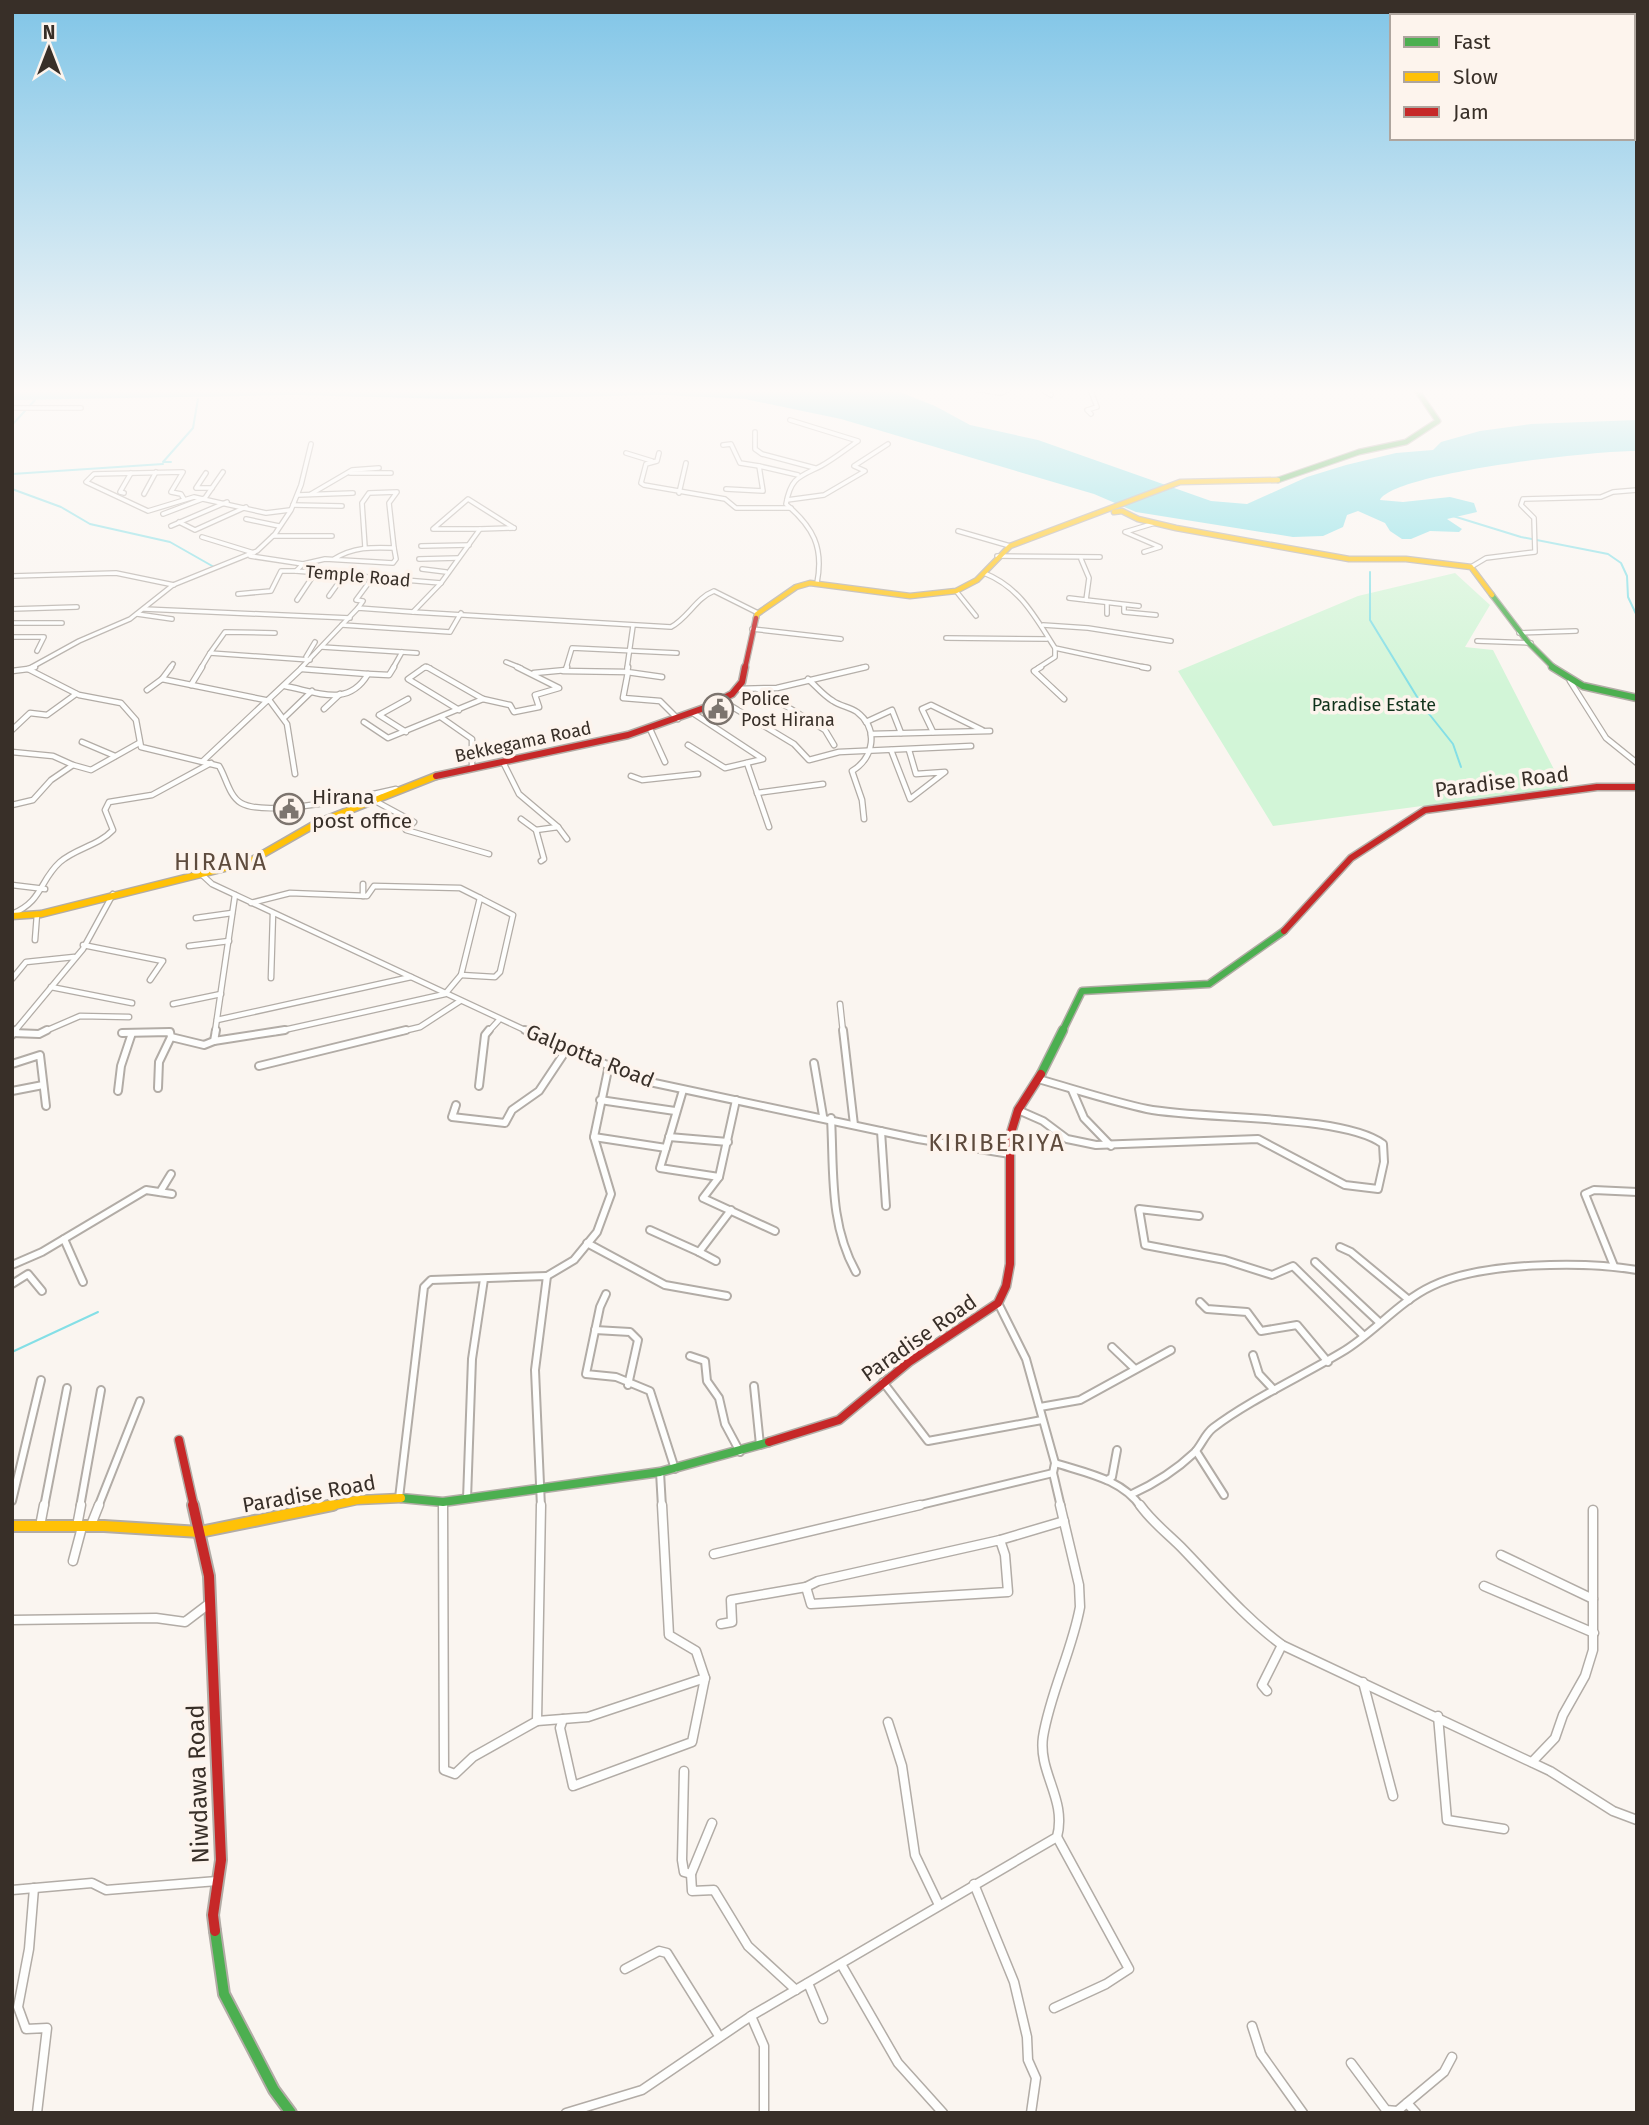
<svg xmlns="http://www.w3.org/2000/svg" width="1649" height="2125" viewBox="0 0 1649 2125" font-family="'Fira Sans',sans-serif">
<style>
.green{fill:#d2f5d7}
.water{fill:#84dfe6}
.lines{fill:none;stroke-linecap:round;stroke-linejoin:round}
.stream{stroke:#84dfe6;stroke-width:2}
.street-far3-casing{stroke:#b2aca6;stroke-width:6}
.street-far2-casing{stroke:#b2aca6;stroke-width:7}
.street-far1-casing{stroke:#b2aca6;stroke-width:10}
.street-casing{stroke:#b2aca6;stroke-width:11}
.fast-far3-casing{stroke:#b2aca6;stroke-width:7}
.fast-far2-casing{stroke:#b2aca6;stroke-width:9}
.fast-far1-casing{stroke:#b2aca6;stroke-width:11}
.fast-casing{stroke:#b2aca6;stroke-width:14}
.slow-far3-casing{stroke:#b2aca6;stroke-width:7}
.slow-far2-casing{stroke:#b2aca6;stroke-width:9}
.slow-far1-casing{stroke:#b2aca6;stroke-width:11}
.slow-casing{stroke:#b2aca6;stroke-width:14}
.jam-far3-casing{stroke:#b2aca6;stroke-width:7}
.jam-far2-casing{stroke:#b2aca6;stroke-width:9}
.jam-far1-casing{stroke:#b2aca6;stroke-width:11}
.jam-casing{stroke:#b2aca6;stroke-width:14}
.street-far3{stroke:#fefefd;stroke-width:3.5}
.street-far2{stroke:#fefefd;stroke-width:4.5}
.street-far1{stroke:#fefefd;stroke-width:6}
.street{stroke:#fefefd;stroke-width:8}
.fast-far3{stroke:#4caf50;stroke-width:4.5}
.fast-far2{stroke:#4caf50;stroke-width:6}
.fast-far1{stroke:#4caf50;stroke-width:8}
.fast{stroke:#4caf50;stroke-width:10}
.slow-far3{stroke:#ffc107;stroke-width:4.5}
.slow-far2{stroke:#ffc107;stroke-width:6}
.slow-far1{stroke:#ffc107;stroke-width:8}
.slow{stroke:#ffc107;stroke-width:10}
.jam-far3{stroke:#c62828;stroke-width:4.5}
.jam-far2{stroke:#c62828;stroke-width:6}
.jam-far1{stroke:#c62828;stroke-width:8}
.jam{stroke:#c62828;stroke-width:10}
.labels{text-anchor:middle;stroke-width:7;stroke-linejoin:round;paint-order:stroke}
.far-street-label{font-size:18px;fill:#382f28;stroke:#fdf4ed}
.far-poi-label{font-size:18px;fill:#382f28;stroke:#fdf4ed;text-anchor:start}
.far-park-label{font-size:18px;fill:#10321b;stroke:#fdf4ed}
.street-label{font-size:21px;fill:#382f28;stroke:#fdf4ed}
.poi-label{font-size:21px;fill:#382f28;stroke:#fdf4ed;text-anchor:start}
.quarter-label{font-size:24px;letter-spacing:2px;fill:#5e4b3d;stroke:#fdf4ed}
.near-street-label{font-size:24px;fill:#382f28;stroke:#fdf4ed}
</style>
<rect width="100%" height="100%" fill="#faf5f0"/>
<path class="green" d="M1455,573L1490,605L1465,647L1493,650L1563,787L1273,826L1178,671L1358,596Z"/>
<path class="water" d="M12,389H892L935,406L970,425L1038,440L1211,501L1247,504L1307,477L1346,465L1396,453L1433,450L1441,442L1480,431L1531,424L1637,420V451C1601,450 1394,472 1380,500L1403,502L1450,497L1474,503L1477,512L1447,519L1462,529L1459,532L1430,531L1411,539H1402L1390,531L1385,523L1358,511L1347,515L1343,527L1323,536L1293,537L1136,512L1094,494L841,419L745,399L663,395L452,399L294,395L12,400Z"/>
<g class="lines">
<g class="stream">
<path d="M12,425L35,400"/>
<path d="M171,462H163L193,428L198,399"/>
<path d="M12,474L163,464"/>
<path d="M12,489L61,507L90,524L170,542L214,567"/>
<path d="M1453,516L1521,537L1608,554L1621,563L1627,576L1628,597L1637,616"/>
<path d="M1370,572V620L1422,705L1453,744L1461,767"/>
<path d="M12,1352L98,1312"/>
</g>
<g class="street-far3-casing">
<g id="street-far3">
<path d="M973,389L1001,393L1010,389"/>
<path d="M1041,389L1051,395"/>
<path d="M1090,389L1097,407L1087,410L1091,414"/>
<path d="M12,408H81"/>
<path d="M790,420L858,441C846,449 834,459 821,466C799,477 791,477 786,504C813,527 824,547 817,583"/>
<path d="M755,432V449L762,454L815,468"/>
<path d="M723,445L731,444L740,463L759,466"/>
<path d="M626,453L652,461"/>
<path d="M659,453L657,461L646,464L641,483L644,485L725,499L736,508H791"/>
<path d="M206,473L196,488H212"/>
<path d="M350,473H391"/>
<path d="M726,489L763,491L759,466L798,475"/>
<path d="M124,493L120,492L131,473"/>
<path d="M679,493L686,463"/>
<path d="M144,494L156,472"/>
<path d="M311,494L352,470L379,468"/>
<path d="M298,495L353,493"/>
<path d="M184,499L181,494L171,492L183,472L94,474L86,482L148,511L194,497L266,513L290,510"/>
<path d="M787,500L824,495L865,471L854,466L888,444"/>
<path d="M293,505L342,506"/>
<path d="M163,514L205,498L223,472"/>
<path d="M246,519L279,526"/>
<path d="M179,522L195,530L246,507"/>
<path d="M171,526L227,502"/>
<path d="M480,529H433L468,499L514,528"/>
<path d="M958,531L1010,546"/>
<path d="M273,536H332"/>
<path d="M202,537L254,553"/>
<path d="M421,546L469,545"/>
<path d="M365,547L362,503L369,493L397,492L389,503L394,548"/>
<path d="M1144,552L1160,547L1125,532L1155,523"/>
<path d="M250,556L303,564L296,571L441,583"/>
<path d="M997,556L1100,557"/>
<path d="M419,559L458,558"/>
<path d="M303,564L325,559L393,563L396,559L394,548C372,547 353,547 334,559"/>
<path d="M1471,567L1486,558L1535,552L1534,518L1521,505L1523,499L1601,497L1613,492L1637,490"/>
<path d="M422,569L446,572"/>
<path d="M984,573C1020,587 1035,617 1055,648L1148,668"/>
<path d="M12,576L116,573L174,585"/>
<path d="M956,591L976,616"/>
<path d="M238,594L271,591L281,571H296"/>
<path d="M329,596L344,575"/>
<path d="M1069,598L1086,600L1089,578L1081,559"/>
<path d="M297,600L315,573"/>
<path d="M1086,600L1139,606"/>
<path d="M1107,603V614"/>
<path d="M1124,605V612L1156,615"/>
<path d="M358,608L363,601L356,600L373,577"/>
<path d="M12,609L77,607"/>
<path d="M144,609L350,618"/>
<path d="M413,612L671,627C688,618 696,598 714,591L758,613"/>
<path d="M137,614L172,619"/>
<path d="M12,623H62"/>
<path d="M342,625L450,632L461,613"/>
<path d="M1043,625L1088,628L1171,641"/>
<path d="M752,629L841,639"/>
<path d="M275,633L225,632L210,653L310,660"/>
<path d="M1519,633L1576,631"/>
<path d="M12,637H44L37,651"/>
<path d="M946,638L1047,639"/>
<path d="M1477,641L1531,643"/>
<path d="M322,647L417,653"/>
<path d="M306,657L315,642"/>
<path d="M506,662L521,668"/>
<path d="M30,668L79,641L130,619L173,585L257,551L275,534L291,510L301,485L311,444"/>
<path d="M170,668L173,664"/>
<path d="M201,668L210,653"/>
<path d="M301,668L358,608L413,612L441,583L480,529L514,528"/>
<path d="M393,668L402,652"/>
<path d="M423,668H430"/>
<path d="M566,668L572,648L677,653"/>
<path d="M627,668L633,626"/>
<path d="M860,668L866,667"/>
<path d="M1038,668L1055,657V648"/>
</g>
</g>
<g class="street-far2-casing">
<g id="street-far2">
<path d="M425,667L408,679L459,710"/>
<path d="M427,667L483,699"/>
<path d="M628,667L627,672L662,677"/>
<path d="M1041,667L1034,671L1064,699"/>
<path d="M1142,667L1148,668"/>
<path d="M28,669L35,667"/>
<path d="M12,671L28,669L79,695L121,703L136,720L141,747L219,766C226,777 229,796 241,803C266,818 366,796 396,789"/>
<path d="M563,671L628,672L623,698L660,701L678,719"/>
<path d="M534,673L566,670L567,667"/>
<path d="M368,674L389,675L394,667"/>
<path d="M162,679L171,667"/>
<path d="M808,679C816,686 823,695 833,701C840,706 850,707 857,712C879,729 874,758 852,771L862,800L864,819"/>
<path d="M1570,681L1606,738L1637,763"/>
<path d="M191,685L202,667"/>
<path d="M285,686C317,692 348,708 368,674L302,669"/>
<path d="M736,689L777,688L866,667"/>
<path d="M758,689L825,730L834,745"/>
<path d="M147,690L162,679L270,701L287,724L295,774"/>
<path d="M721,700L794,744L809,760L839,752L971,746"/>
<path d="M324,709L340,694"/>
<path d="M285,717L312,691"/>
<path d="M442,718L472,739V767"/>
<path d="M364,722L388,738L483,699L510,705L514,712L539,707L535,695L559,688L517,667"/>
<path d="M866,722L892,710L901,733"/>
<path d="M650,729L665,762"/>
<path d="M12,730L30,713L47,715L76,694"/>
<path d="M406,732L379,715L408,699"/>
<path d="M933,732L922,709L931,705L982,730"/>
<path d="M871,734L990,731"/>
<path d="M82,742L115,756"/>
<path d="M688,745L725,768L763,759L693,713"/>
<path d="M891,750L910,799L945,772L916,774L909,750"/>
<path d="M12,752L53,756L73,765"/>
<path d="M203,761L303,667"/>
<path d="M503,762L519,794L558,827"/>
<path d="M747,763L769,827"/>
<path d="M631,776L642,780L698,774"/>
<path d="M757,793L823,784"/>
<path d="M377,796V802L414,822L406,830L489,854"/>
<path d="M12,805L33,800L51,780L73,765L91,770L139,743"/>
<path d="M521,819L536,830L544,859L541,861"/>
<path d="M536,830L558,827L567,839"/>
<path d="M199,872L212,884L529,1032"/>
<path d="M363,884V896"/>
<path d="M12,885L45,889"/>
<path d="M480,898L513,915L500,972L495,977L461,975Z"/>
<path d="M251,903L290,893L367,896L374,886L460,888L480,898"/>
<path d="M12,914C43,901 39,881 60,862C76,848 98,846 113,830L105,810L109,802L152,795L211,763"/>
<path d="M196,918L232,913"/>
<path d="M35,940L37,914"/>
<path d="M83,945L163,961L150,980"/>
<path d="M189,946L229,941"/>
<path d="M271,978L273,913"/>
<path d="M12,979L26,962L74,957"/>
<path d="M51,987L132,1003"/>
<path d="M173,1004L221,994"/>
<path d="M840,1004L843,1032"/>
<path d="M217,1020L411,977"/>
<path d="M14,1032L83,949L113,894"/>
<path d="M43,1032L80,1016L129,1017"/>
<path d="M167,1032H170"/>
<path d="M215,1032L235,895"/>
<path d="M275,1032L445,994L461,975"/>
<path d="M399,1032L420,1027L460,1001"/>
<path d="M488,1032L499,1020"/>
</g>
</g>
<g class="street-far1-casing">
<g id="street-far1">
<path d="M216,1030L214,1041L285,1030"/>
<path d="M525,1030L645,1081L918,1139L1010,1154"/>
<path d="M843,1030L854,1125"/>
<path d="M13,1033L39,1034L47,1030"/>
<path d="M122,1033L170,1032L171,1037L204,1045L214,1041"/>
<path d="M12,1035L16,1030"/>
<path d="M814,1063L823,1116"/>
<path d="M12,1064L40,1055L46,1106"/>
<path d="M259,1066L406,1030"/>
<path d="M479,1086L485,1035L489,1030"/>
<path d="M158,1088L159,1062L171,1037"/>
<path d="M1072,1090L1084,1118L1111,1146"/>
<path d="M12,1091L43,1085"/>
<path d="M118,1091L121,1066L132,1033"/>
<path d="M600,1100L675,1111"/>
<path d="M736,1100L719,1177L703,1198L775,1231"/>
<path d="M456,1105L452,1117L505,1123L512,1110L539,1091L567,1049"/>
<path d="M1018,1110L1043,1121L1067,1139L1096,1145L1258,1139L1345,1185L1378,1189L1384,1162L1383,1144C1343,1114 1202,1120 1147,1109C1110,1101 1074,1089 1038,1079"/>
<path d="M831,1118C834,1171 829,1224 856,1272"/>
<path d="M881,1131L886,1206"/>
<path d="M594,1137L666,1148L660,1168L719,1177"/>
<path d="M669,1137L728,1142"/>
<path d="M666,1148L683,1090"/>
<path d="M160,1192L171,1174"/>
<path d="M1199,1216L1139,1209L1145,1245L1225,1260L1272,1275L1293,1266L1363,1335"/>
<path d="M650,1230L699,1252"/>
<path d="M64,1239L83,1282"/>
<path d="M587,1243L665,1285L727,1296"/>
<path d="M1340,1247L1351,1252L1409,1300"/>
<path d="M716,1261L699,1252L731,1210"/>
<path d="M1315,1262L1379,1322"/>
<path d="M12,1265L42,1252L146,1190L172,1194"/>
<path d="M1614,1266L1585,1194L1594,1190L1637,1192"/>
<path d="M547,1276L574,1260L597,1232L611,1194L594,1137L609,1065"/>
<path d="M12,1284L28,1274L42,1291"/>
<path d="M606,1294L600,1307L586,1374L616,1377L650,1391L675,1469"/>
<path d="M1200,1302L1207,1309L1247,1312L1261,1331L1297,1325L1328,1362"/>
<path d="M998,1303L1026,1359L1055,1463L1053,1473L1061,1507"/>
<path d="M595,1330L630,1332L638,1340L628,1385"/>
<path d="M1112,1347L1135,1369"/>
<path d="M1253,1355L1259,1374L1274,1390"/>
<path d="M690,1356L705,1361L707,1381L719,1398L725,1424L740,1452"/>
<path d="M883,1382L928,1441L1042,1420"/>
<path d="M754,1386L760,1445"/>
<path d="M1040,1407L1080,1400L1171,1350"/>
<path d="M1196,1451L1224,1495"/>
<path d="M1055,1463C1086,1473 1122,1479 1141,1507"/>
<path d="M660,1472L662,1507"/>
<path d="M1107,1480L1112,1477L1117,1450"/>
<path d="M1132,1494C1156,1483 1175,1471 1194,1453C1201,1446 1205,1434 1213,1428C1248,1401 1302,1376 1342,1352C1374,1333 1398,1302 1432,1286C1481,1262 1583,1261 1637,1270"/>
<path d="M399,1498L424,1287L431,1280L547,1276L535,1370L541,1507"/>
<path d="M467,1499L472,1359L484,1279"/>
<path d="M12,1501L41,1380"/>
<path d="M443,1502V1507"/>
<path d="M44,1507L67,1388"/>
<path d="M80,1507L101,1390"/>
<path d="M98,1507L140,1401"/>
<path d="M912,1507L1053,1473"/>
</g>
</g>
<g class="street-casing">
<g id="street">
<path d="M443,1505L444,1770L455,1774L473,1757L537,1721"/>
<path d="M541,1505L537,1721L588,1717L705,1678"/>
<path d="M1140,1505C1152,1522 1167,1533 1181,1547C1214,1581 1244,1617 1282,1645L1550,1771L1613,1811L1637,1820"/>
<path d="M91,1525L99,1505"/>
<path d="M40,1526L44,1505"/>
<path d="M77,1526L81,1505"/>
<path d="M1000,1540L1005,1555L1008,1592L811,1604L806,1587L818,1581Z"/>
<path d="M1000,1540L1064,1521"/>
<path d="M714,1554L920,1505"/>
<path d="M1501,1555L1593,1599"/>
<path d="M73,1561L82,1527"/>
<path d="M1484,1586L1594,1633"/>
<path d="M12,1620L156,1618L185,1622L210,1603"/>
<path d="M721,1624L732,1622L731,1600L806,1587"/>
<path d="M1363,1682L1393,1796"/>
<path d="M1267,1691L1262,1685L1282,1645"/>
<path d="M1438,1716L1447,1820L1504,1829"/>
<path d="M563,1719L560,1728L573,1786L692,1742L705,1678L696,1651L669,1635L662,1505"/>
<path d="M888,1722L902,1766L915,1855L939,1905"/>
<path d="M1532,1762L1555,1738L1563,1715L1585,1676L1593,1650V1510"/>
<path d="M684,1771L682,1860L684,1872L691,1874"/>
<path d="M712,1823L691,1874L692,1891L714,1890L748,1946L796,1990"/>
<path d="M974,1884L1014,1982L1027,2037L1028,2060L1036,2078L1031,2113"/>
<path d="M34,1888L29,1949L18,2007L26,2029L47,2028L37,2113"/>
<path d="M12,1890L92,1883L106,1890L217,1881"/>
<path d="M841,1964L898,2063L943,2113"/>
<path d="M625,1969L659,1951L667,1953L719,2036"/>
<path d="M808,1983L823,2019"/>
<path d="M1054,2008L1106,1984L1129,1969L1057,1837"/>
<path d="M751,2016L764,2046V2113"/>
<path d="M1252,2026L1261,2054L1303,2113"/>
<path d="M1351,2063L1386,2110L1397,2111"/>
<path d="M1407,2103L1416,2113"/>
<path d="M566,2113L642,2090L751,2016L1057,1837C1067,1799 1038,1773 1043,1737C1050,1693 1072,1651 1080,1607L1079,1585L1060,1505"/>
<path d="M1395,2113L1444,2072L1452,2057"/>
</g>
</g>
<g class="fast-far3-casing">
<g id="fast-far3">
<path d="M1278,480L1359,452L1406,442L1438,421L1416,389"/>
<path d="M1492,595L1527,641L1554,668"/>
</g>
</g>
<g class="fast-far2-casing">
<g id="fast-far2">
<path d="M1552,667L1583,686L1637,698"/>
<path d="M1062,1032L1082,991L1209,984L1284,931"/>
</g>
</g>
<g class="fast-far1-casing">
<g id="fast-far1">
<path d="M1041,1074L1063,1030"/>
<path d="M401,1498L443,1502L660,1472L769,1442"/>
</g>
</g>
<g class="fast-casing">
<path id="fast" d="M215,1931L224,1994L274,2090L291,2113"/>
</g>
<g class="slow-far3-casing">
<g id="slow-far3">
<path d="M1114,512L1122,511L1138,519L1176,528L1349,559H1406L1471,567L1492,595"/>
<path d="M756,618L757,614L796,587L810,583L910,596L956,591L977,580L1010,546L1180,482L1278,480"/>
</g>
</g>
<g class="slow-far2-casing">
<path id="slow-far2" d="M12,916L41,914L249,862L317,823L436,776"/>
</g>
<g class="slow-far1-casing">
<path id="slow-far1" d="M325,1507L357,1500L401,1498"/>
</g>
<g class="slow-casing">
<path id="slow" d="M12,1526H104L200,1532L333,1505"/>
</g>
<g class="jam-far3-casing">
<path id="jam-far3" d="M745,668L756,618"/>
</g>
<g class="jam-far2-casing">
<g id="jam-far2">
<path d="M436,776L628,735L707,707L732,694L742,682L745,667"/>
<path d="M1284,931L1351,858L1425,810L1597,787H1637"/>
</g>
</g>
<g class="jam-far1-casing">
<g id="jam-far1">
<path d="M179,1440L194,1507"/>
<path d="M769,1442L839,1420L909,1362L998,1303L1006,1286L1010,1264V1136L1018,1110L1041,1074"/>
</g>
</g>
<g class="jam-casing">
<path id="jam" d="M193,1505L209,1576L221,1860L213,1915L215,1931"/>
</g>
<use href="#street-far3" class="street-far3"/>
<use href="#street-far2" class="street-far2"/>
<use href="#street-far1" class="street-far1"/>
<use href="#street" class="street"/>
<use href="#fast-far3" class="fast-far3"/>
<use href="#fast-far2" class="fast-far2"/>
<use href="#fast-far1" class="fast-far1"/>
<use href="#fast" class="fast"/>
<use href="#slow-far3" class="slow-far3"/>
<use href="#slow-far2" class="slow-far2"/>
<use href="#slow-far1" class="slow-far1"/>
<use href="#slow" class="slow"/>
<use href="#jam-far3" class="jam-far3"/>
<use href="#jam-far2" class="jam-far2"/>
<use href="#jam-far1" class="jam-far1"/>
<use href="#jam" class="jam"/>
</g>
<linearGradient id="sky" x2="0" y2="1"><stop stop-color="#80c5e7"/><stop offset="0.57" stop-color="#fdfaf8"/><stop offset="1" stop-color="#fdfaf8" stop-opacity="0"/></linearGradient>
<rect width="1649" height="686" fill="url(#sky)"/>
<defs>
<g id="civic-ring" transform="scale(1.575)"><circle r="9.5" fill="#fdf4ed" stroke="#7c746e" stroke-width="1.5"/><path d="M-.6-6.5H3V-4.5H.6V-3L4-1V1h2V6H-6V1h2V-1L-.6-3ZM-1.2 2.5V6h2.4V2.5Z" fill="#7c746e"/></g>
</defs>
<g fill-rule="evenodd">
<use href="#civic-ring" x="718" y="709"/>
<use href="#civic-ring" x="289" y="809"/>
</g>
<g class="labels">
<g class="far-street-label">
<text transform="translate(358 576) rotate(5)" y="6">Temple Road</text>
<text transform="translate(523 742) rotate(-12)" y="6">Bekkegama Road</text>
</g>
<g class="far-poi-label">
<text x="741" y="705">Police<tspan x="741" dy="21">Post Hirana</tspan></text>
</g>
<g class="far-park-label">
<text x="1374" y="711">Paradise Estate</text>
</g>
<g class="street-label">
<text transform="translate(1502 782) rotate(-7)" y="7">Paradise Road</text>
<text transform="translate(590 1056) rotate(22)" y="7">Galpotta Road</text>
<text transform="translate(919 1338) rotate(-35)" y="7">Paradise Road</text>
<text transform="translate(309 1494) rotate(-10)" y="7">Paradise Road</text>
</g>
<g class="poi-label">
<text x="312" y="804">Hirana<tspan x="312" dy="24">post office</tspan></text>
</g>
<g class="quarter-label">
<text x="221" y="870">HIRANA</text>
<text x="997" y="1151">KIRIBERIYA</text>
</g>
<g class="near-street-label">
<text transform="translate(198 1784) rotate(-92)" y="8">Niwdawa Road</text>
</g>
</g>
<rect width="1649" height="2125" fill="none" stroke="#382f28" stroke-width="28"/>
<rect x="1390" y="14" width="245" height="126" fill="#fdf4ed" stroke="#aea59e" stroke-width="2"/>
<rect x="1404" y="37" width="35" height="10" fill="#4caf50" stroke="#aea59e" stroke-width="2"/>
<text x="1453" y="49" font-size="21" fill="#382f28">Fast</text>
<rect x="1404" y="72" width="35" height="10" fill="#ffc107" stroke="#aea59e" stroke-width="2"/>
<text x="1453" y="84" font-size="21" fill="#382f28">Slow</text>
<rect x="1404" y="107" width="35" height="10" fill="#c62828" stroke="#aea59e" stroke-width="2"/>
<text x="1453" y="119" font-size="21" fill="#382f28">Jam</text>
<g transform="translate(49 49)" stroke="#fdf4ed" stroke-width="5" paint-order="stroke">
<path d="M0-5L12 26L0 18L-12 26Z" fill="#382f28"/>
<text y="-10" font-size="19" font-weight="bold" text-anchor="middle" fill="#382f28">N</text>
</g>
</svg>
